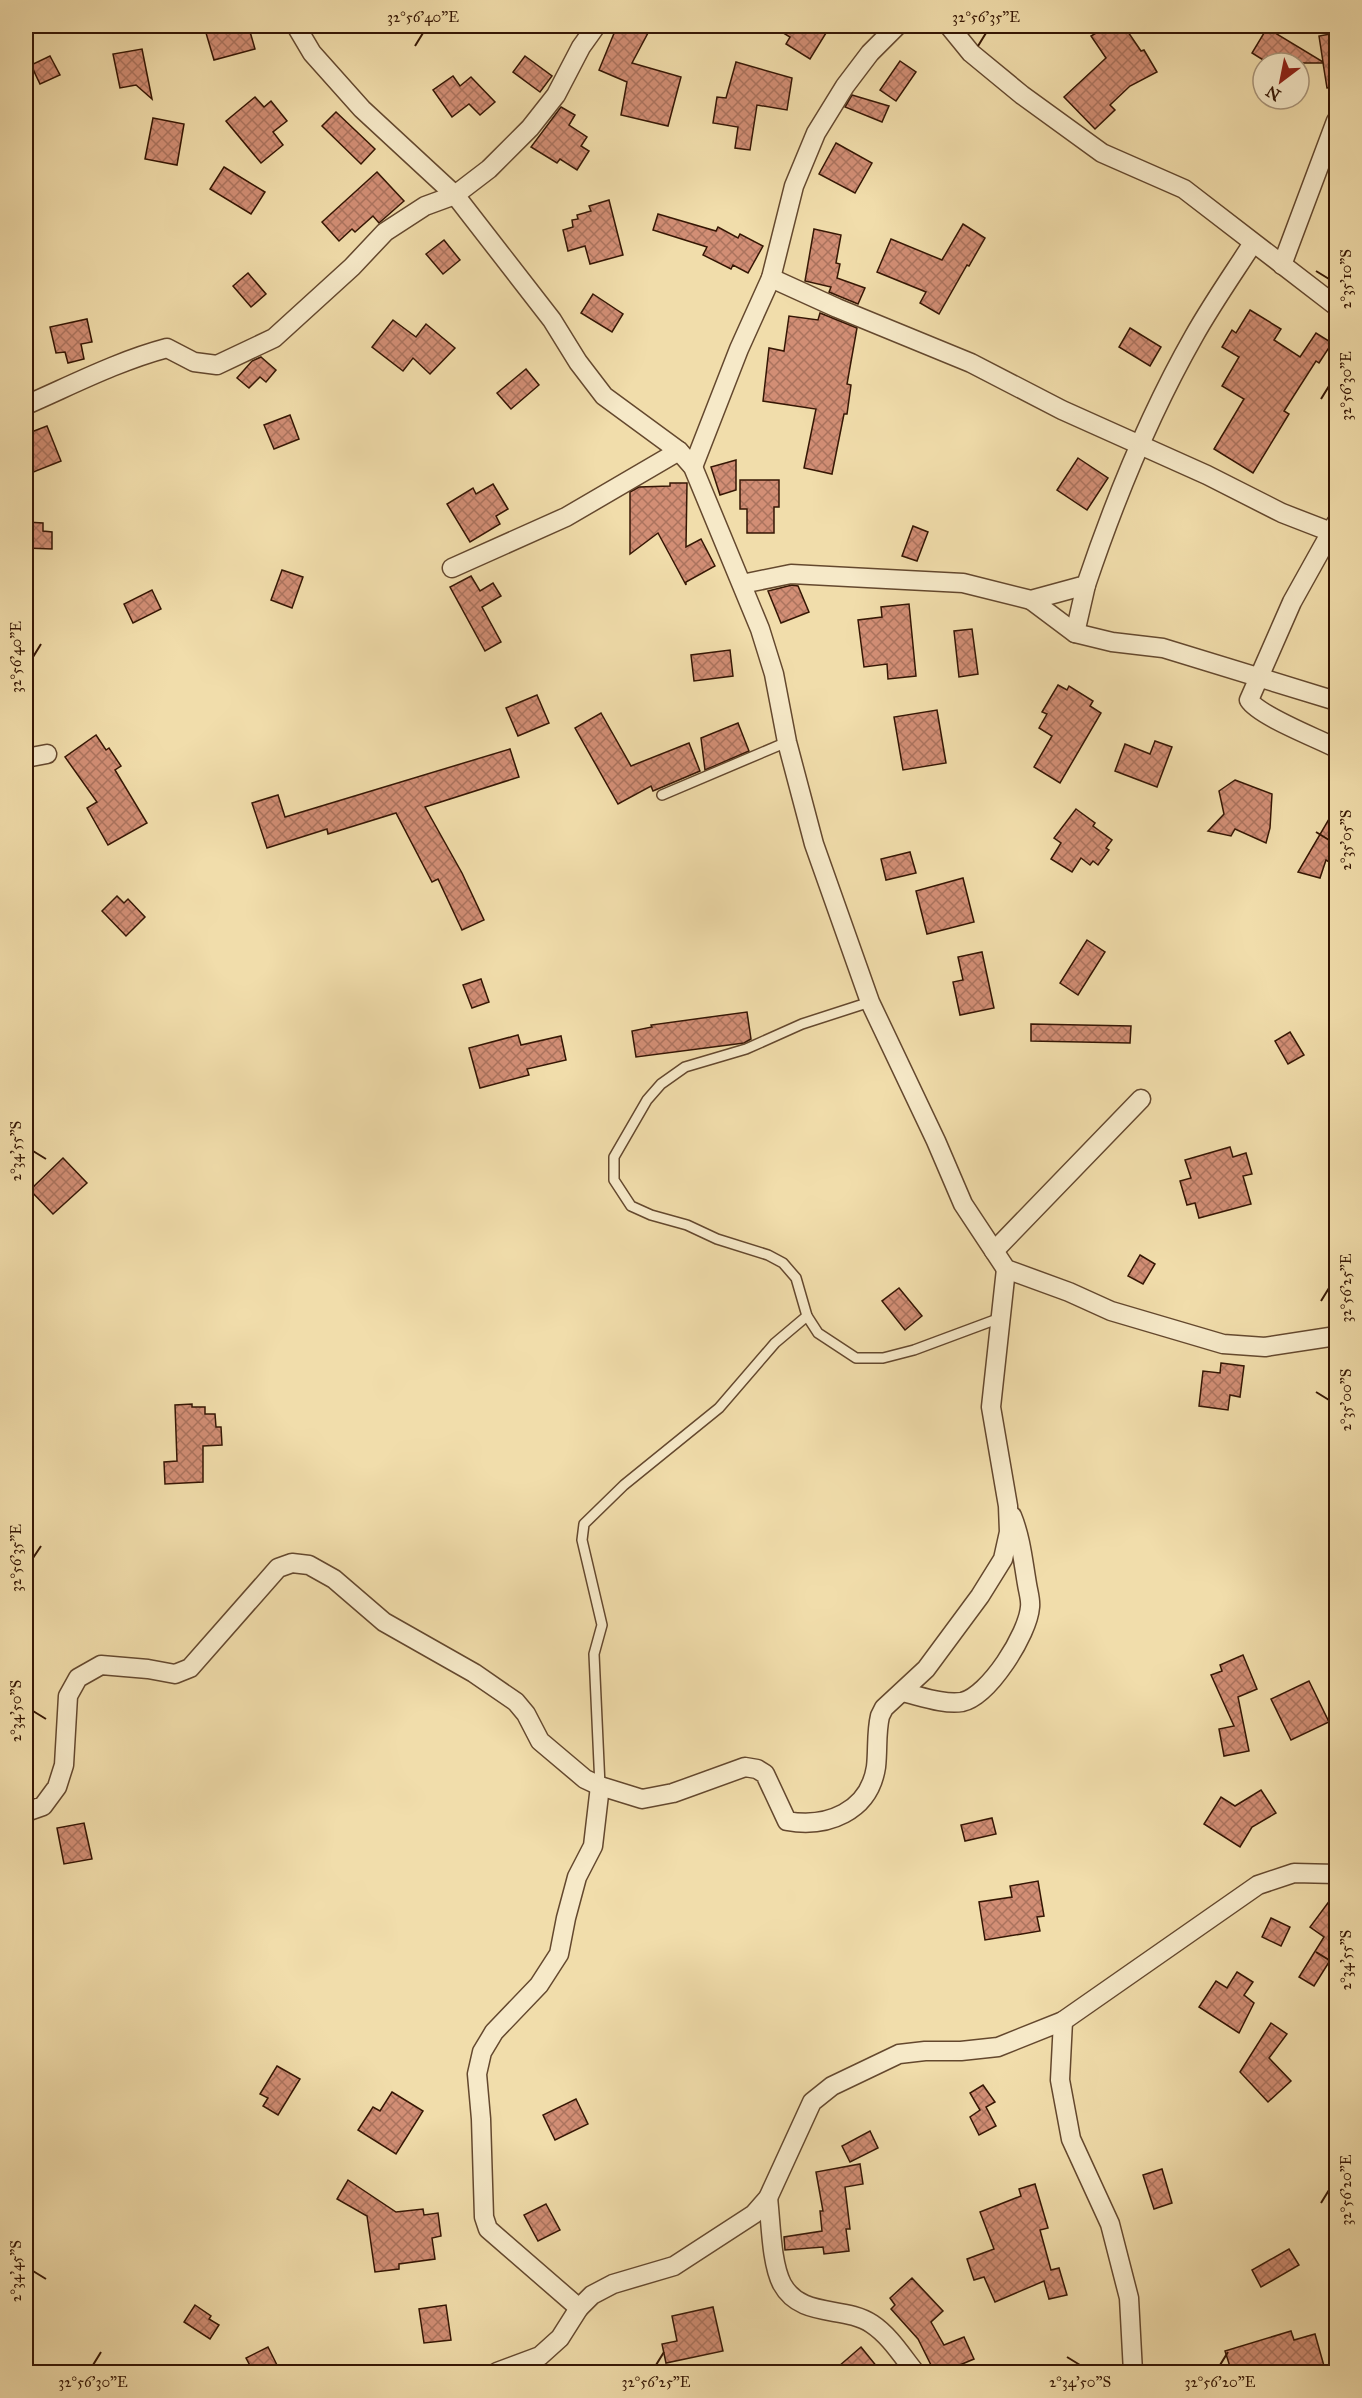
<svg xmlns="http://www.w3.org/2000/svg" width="1362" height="2398" viewBox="0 0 1362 2398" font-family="'IM FELL Great Primer',serif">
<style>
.building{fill:url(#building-cross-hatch);stroke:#351604;stroke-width:1.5}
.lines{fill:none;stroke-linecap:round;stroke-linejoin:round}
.service-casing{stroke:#64482e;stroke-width:12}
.minor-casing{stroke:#64482e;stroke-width:21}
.service{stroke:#f6e9c8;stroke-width:9}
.minor{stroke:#f6e9c8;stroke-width:18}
.ticks{fill:none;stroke:#351604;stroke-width:2}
.neatline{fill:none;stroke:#351604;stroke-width:2}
.ticks-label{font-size:15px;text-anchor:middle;fill:#351604}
</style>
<defs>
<pattern id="building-cross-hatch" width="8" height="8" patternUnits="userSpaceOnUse" patternTransform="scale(1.5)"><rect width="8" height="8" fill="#d28e75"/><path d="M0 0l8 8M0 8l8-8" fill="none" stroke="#ab735e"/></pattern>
</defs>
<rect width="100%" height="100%" fill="#f1ddab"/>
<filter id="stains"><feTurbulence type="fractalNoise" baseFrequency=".00333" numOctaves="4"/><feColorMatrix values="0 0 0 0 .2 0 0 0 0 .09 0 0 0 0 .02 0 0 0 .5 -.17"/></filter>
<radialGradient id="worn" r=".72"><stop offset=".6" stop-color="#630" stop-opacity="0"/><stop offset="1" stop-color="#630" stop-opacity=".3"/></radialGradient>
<g class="building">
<path d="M209,26H242L243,29L249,28L255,49L214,60L206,33L211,31Z"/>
<path d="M617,26H639L649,31L632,63L681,77L668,126L621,115L627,82L599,70Z"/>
<path d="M772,26H813L826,33L810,59L786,44L790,37Z"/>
<path d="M1108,26H1124L1141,51L1144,50L1157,72L1130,86L1110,105L1115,110L1095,129L1064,97L1106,58L1091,36Z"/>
<path d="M1267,28L1323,62L1319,36L1336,33V87L1327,88L1323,63H1268L1252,53Z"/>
<path d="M142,49L152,99L136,85L120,88L113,54Z"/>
<path d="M50,56L60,75L40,84L31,65Z"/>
<path d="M525,56L552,76L540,92L513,72Z"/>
<path d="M900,61L916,72L896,101L880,90Z"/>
<path d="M736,62L792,78L787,110L757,105L750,150L735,148L738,127L713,123L717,97L726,98Z"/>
<path d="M453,76L460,86L471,77L495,102L480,115L469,104L452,117L433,90Z"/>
<path d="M852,95L889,106L882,122L845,107Z"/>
<path d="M255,97L264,107L271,101L287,121L273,132L283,145L261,163L226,121Z"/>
<path d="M561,107L575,115L569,125L587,137L581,146L589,151L577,170L560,159L557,163L531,147Z"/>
<path d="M336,112L375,149L361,164L322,126Z"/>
<path d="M153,118L184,124L177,165L145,159Z"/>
<path d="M836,143L872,163L855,193L819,174Z"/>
<path d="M224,167L265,192L251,214L210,189Z"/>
<path d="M377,172L404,201L379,223L373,216L355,232L352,229L339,241L322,222Z"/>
<path d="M609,200L623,255L590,264L585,246L568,251L563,230L573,227L572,220L578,219L577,215L591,211L589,206Z"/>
<path d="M658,214L716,231L718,227L738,238L740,234L763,246L748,273L733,265L731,269L703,255L707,247L653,230Z"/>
<path d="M963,224L985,238L969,266L967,265L939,314L920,303L926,292L877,272L891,239L942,260Z"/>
<path d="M814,229L841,235L836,263L840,264L837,278L865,288L858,304L829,292L831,287L805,281Z"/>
<path d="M444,240L460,260L443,274L426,254Z"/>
<path d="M248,273L266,294L251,307L233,286Z"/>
<path d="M593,294L623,314L612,332L581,313Z"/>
<path d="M1250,310L1281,329L1274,340L1300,357L1316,333L1332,343L1319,363L1316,361L1284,411L1289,414L1253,473L1214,449L1244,399L1222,386L1239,357L1222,347L1232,330L1236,333Z"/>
<path d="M820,313L857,328L847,384L851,385L847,414H844L832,474L804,468L816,409L763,401L769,348L784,351L789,316L818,320Z"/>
<path d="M87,319L92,342L81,344L84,359L68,363L65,352L56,353L50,327Z"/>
<path d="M393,320L416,337L426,324L455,348L430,374L413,358L403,371L372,347Z"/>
<path d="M1130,328L1161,347L1150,366L1119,347Z"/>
<path d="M261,357L276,370L266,382L260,377L249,388L237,378L252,361Z"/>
<path d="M526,369L539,385L511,409L497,393Z"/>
<path d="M290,415L299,439L274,449L264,425Z"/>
<path d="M47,426L61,461L26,475V434Z"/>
<path d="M1078,458L1108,478L1087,510L1057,490Z"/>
<path d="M736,460V490L720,495L711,467Z"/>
<path d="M740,480H779V507H774V533H747V509H740Z"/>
<path d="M670,483H687L686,547L701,539L715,566L686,582V585L658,533L630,554V492L639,487L670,486Z"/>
<path d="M493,484L508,509L496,516L500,524L470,542L447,504L473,488L476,494Z"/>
<path d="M26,522L43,523V531L52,532V549L26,548Z"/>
<path d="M913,526L928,532L917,561L902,556Z"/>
<path d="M282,570L303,577L292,608L271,600Z"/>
<path d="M471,576L480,591L493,583L501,596L482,607L501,642L485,651L450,587Z"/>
<path d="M792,585L798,586L809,612L781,623L768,591Z"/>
<path d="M152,590L161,609L133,623L124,604Z"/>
<path d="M909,604L916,676L888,679L887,664L864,667L858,620L882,617L881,607Z"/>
<path d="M972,629L978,674L959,677L954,631Z"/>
<path d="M730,650L733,676L694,681L691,655Z"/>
<path d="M1058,685L1067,690L1069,686L1093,701L1090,706L1101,713L1060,783L1034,767L1052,736L1039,728L1047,714L1042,712Z"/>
<path d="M537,695L549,723L518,736L506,708Z"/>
<path d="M937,710L946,763L903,770L894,717Z"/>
<path d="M601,713L631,766L689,743L700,771L653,791L651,786L618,804L575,728Z"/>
<path d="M738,723L749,751L705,770L701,738Z"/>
<path d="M96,735L106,750L109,748L121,766L115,770L147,823L108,845L87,808L97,802L65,757Z"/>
<path d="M1155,741L1172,747L1157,787L1115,771L1125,744L1150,754Z"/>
<path d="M510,749L519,777L425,807L462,873L484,920L462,930L438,879L432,882L396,813L328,834L327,829L267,848L252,803L278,795L285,817Z"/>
<path d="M1235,780L1272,794L1270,828L1266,843L1235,829L1231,836L1208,831L1224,814L1219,791Z"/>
<path d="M1336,807V867L1326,860L1320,878L1298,872Z"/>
<path d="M1076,809L1095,823L1093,826L1112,840L1106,848L1109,850L1098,865L1093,861L1090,865L1081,858L1072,872L1051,859L1061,843L1054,838Z"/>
<path d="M910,852L916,873L886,880L881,859Z"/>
<path d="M963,878L974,922L927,934L916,891Z"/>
<path d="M117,896L124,903L128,899L145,917L126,936L102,911Z"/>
<path d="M1087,940L1105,952L1078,995L1060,983Z"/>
<path d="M982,952L994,1008L960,1015L953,982L963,980L958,957Z"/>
<path d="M481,979L489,1002L472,1008L463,985Z"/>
<path d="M747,1012L751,1039L744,1043L636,1057L632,1031L652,1027L651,1025Z"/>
<path d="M1031,1024L1131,1026L1130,1043L1031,1041Z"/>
<path d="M1290,1032L1304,1055L1288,1064L1275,1041Z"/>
<path d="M518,1035L521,1045L561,1036L566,1060L527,1069L529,1075L480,1088L469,1048Z"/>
<path d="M1230,1147L1233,1157L1246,1153L1252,1174L1243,1176L1251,1204L1199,1218L1195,1203L1187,1205L1180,1181L1191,1178L1185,1160Z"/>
<path d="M63,1158L87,1183L53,1214L30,1190Z"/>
<path d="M1140,1255L1155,1264L1143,1284L1128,1276Z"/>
<path d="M899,1288L922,1316L905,1330L882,1301Z"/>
<path d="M1221,1363L1244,1366L1240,1397L1230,1395L1228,1410L1199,1406L1203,1371L1220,1373Z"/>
<path d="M192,1404V1407H205V1414H215L216,1427H221L222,1445L203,1446V1482L165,1484L164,1462L177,1461L175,1405Z"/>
<path d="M1243,1655L1257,1689L1238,1697L1249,1751L1224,1756L1219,1729L1234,1726L1211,1675L1222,1671L1220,1665Z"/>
<path d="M1309,1681L1329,1722L1291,1740L1271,1699Z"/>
<path d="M1261,1790L1276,1813L1252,1827L1240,1847L1204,1824L1221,1797L1235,1806Z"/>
<path d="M992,1818L996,1834L965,1841L961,1825Z"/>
<path d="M84,1823L92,1859L64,1864L57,1828Z"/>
<path d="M1038,1881L1044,1916L1037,1917L1040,1931L985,1940L979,1902L1012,1897L1010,1886Z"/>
<path d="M1336,1892V1951L1314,1986L1299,1977L1324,1937L1310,1927Z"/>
<path d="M1271,1918L1290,1927L1281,1946L1262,1937Z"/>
<path d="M1237,1972L1253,1982L1244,1995L1254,2003L1239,2033L1199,2007L1216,1981L1227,1988Z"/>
<path d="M1271,2023L1287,2034L1269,2058L1291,2081L1268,2102L1240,2072Z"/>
<path d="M277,2066L300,2079L278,2115L263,2106L268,2098L260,2094Z"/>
<path d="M983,2085L995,2102L986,2107L996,2126L979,2135L970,2117L980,2110L970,2093Z"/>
<path d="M392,2092L423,2111L396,2154L358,2130L373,2107L380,2111Z"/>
<path d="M576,2099L588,2124L555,2140L543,2115Z"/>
<path d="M870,2131L878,2148L850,2162L842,2146Z"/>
<path d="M860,2164L863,2184L845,2187L850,2229H846L849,2251L824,2254L823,2247L785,2250L784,2237L822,2231L820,2211H823L816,2172Z"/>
<path d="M1162,2169L1172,2203L1154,2209L1143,2175Z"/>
<path d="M348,2180L396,2212L423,2209L424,2215L438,2213L441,2236L432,2238L435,2259L399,2264V2269L375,2272L367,2216L337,2199Z"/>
<path d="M1035,2184L1048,2228L1040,2230L1051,2270L1059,2268L1067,2295L1049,2299L1044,2281L995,2302L984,2277L974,2280L967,2259L994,2249L980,2212L1021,2196L1019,2189Z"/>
<path d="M546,2204L560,2230L538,2241L524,2215Z"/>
<path d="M1289,2249L1299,2265L1261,2287L1252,2270Z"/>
<path d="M912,2278L943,2311L931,2322L944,2345L964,2337L974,2359L955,2367L958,2373H935L918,2339L891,2309L895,2305L890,2298Z"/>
<path d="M195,2305L211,2316L209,2319L219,2325L210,2339L184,2322Z"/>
<path d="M446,2305L451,2340L424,2343L419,2309Z"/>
<path d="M713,2307L723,2351L666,2363L662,2344L677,2341L672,2316Z"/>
<path d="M1291,2331L1294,2340L1315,2334L1326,2373H1232L1225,2351Z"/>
<path d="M268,2347L277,2365L272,2367L275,2373H254L246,2358Z"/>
<path d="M861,2347L882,2373H831Z"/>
</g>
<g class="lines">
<g class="service-casing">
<g id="service">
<path d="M662,795L787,742"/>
<path d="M870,1002L802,1024L746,1049L685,1067L661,1084L647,1100L614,1157V1180L631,1206L651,1215L687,1225L717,1239L768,1255L783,1263L796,1278L807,1316L818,1333L856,1358H883L914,1350L1000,1318"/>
<path d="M600,1786L594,1654L602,1625L582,1540L584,1524L624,1485L719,1408L775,1343L807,1316"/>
</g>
</g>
<g class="minor-casing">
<g id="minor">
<path d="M296,26L312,53L362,109L455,195L552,320L578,362L604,396L679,451L693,467L760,629L774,674L787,742L814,844L870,1002L936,1141L963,1204L1006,1269L1069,1292L1111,1311L1223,1344L1265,1347L1336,1336"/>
<path d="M949,26L971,53L1022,95L1102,153L1184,189L1336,306"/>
<path d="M1282,265L1336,121"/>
<path d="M771,278L837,308L971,363L1062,410L1207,475L1282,513L1331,532"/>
<path d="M26,405C72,385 118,361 167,348L194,362L217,365L274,338L352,267L385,232L425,206L455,195L489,169L530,128L556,95L581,47L596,26"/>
<path d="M693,467L739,349L771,278L794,186L816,133L845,86L870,53L897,26"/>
<path d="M1336,523L1292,602L1249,700C1259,716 1317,738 1336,748"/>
<path d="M452,568L566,517L679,451"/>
<path d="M742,584L791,574L963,583L1031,600L1086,585C1115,499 1149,415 1194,336C1212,304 1233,274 1253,243"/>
<path d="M1031,600L1075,633L1112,642L1163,648L1336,701"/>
<path d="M1075,633L1086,585"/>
<path d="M26,758L47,754"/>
<path d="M994,1251L1141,1099"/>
<path d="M902,1692C920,1696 944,1705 962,1702C989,1696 1028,1634 1030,1607C1031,1600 1028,1591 1027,1584C1023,1561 1021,1538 1012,1516"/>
<path d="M26,1812L43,1806L57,1787L64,1765L68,1696L78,1678L101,1665L148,1669L175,1674L190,1668L278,1568L292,1563L309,1565L334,1579L384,1622L474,1673L516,1702L526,1714L540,1741L585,1779L600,1786L642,1799L673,1793L745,1767L757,1769L765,1774L787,1821C827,1828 869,1812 876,1767C878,1750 876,1733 880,1716L884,1708L926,1669L980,1596L1003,1559L1009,1532L1008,1506L991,1407L1006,1269"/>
<path d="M1063,2021L1060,2080L1071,2139L1110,2224L1129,2298L1133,2372"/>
<path d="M768,2198C771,2222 771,2263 782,2284C801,2319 844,2305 872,2324C890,2336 902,2356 915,2372"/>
<path d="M579,2308L488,2229L484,2217L481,2119L477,2074L482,2052L494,2032L539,1985L559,1954L566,1918L577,1877L593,1846L600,1786"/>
<path d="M497,2372L540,2356L560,2338L579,2308L592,2295L613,2284L674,2266L754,2214L768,2198L812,2102L832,2086L899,2054L925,2051H961L998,2047L1063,2021L1258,1885L1294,1873L1336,1874"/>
</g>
</g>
<use href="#service" class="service"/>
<use href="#minor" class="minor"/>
</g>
<path class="ticks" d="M415,46L423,33M978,46L986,33M1316,271L1329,279M1321,399L1329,386M33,657L41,644M1316,832L1329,840M33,1151L46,1159M1321,1301L1329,1288M1316,1392L1329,1400M33,1558L41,1546M33,1711L46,1719M1316,1952L1329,1960M1321,2203L1329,2190M33,2271L46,2279M1067,2357L1080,2365M93,2365L101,2352M656,2365L664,2352M1220,2365L1228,2352"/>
<rect width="1362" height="2398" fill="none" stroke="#f1ddab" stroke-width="66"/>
<g transform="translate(1281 81) rotate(212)"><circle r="28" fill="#f6e9c8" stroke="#a9957a" stroke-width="1.5"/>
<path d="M0-4.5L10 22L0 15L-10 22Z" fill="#8f2418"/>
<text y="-9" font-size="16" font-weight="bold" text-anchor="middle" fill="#351604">N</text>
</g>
<rect x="33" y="33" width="1296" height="2332" class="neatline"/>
<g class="ticks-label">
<text x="423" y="22">32°56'40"E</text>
<text x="986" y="22">32°56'35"E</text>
<text transform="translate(1346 279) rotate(-90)" y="5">2°35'10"S</text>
<text transform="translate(1346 386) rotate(-90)" y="5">32°56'30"E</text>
<text transform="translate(16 657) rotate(-90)" y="5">32°56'40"E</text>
<text transform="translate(1346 840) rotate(-90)" y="5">2°35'05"S</text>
<text transform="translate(16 1151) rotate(-90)" y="5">2°34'55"S</text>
<text transform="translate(1346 1288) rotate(-90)" y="5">32°56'25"E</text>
<text transform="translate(1346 1400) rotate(-90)" y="5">2°35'00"S</text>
<text transform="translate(16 1558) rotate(-90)" y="5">32°56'35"E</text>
<text transform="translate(16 1711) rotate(-90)" y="5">2°34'50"S</text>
<text transform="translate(1346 1960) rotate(-90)" y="5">2°34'55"S</text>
<text transform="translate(1346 2190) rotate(-90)" y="5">32°56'20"E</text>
<text transform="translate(16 2271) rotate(-90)" y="5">2°34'45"S</text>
<text x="93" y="2387">32°56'30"E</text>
<text x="656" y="2387">32°56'25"E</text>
<text x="1080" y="2387">2°34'50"S</text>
<text x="1220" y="2387">32°56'20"E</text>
</g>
<rect width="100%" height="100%" filter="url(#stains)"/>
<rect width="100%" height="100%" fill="url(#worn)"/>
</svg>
